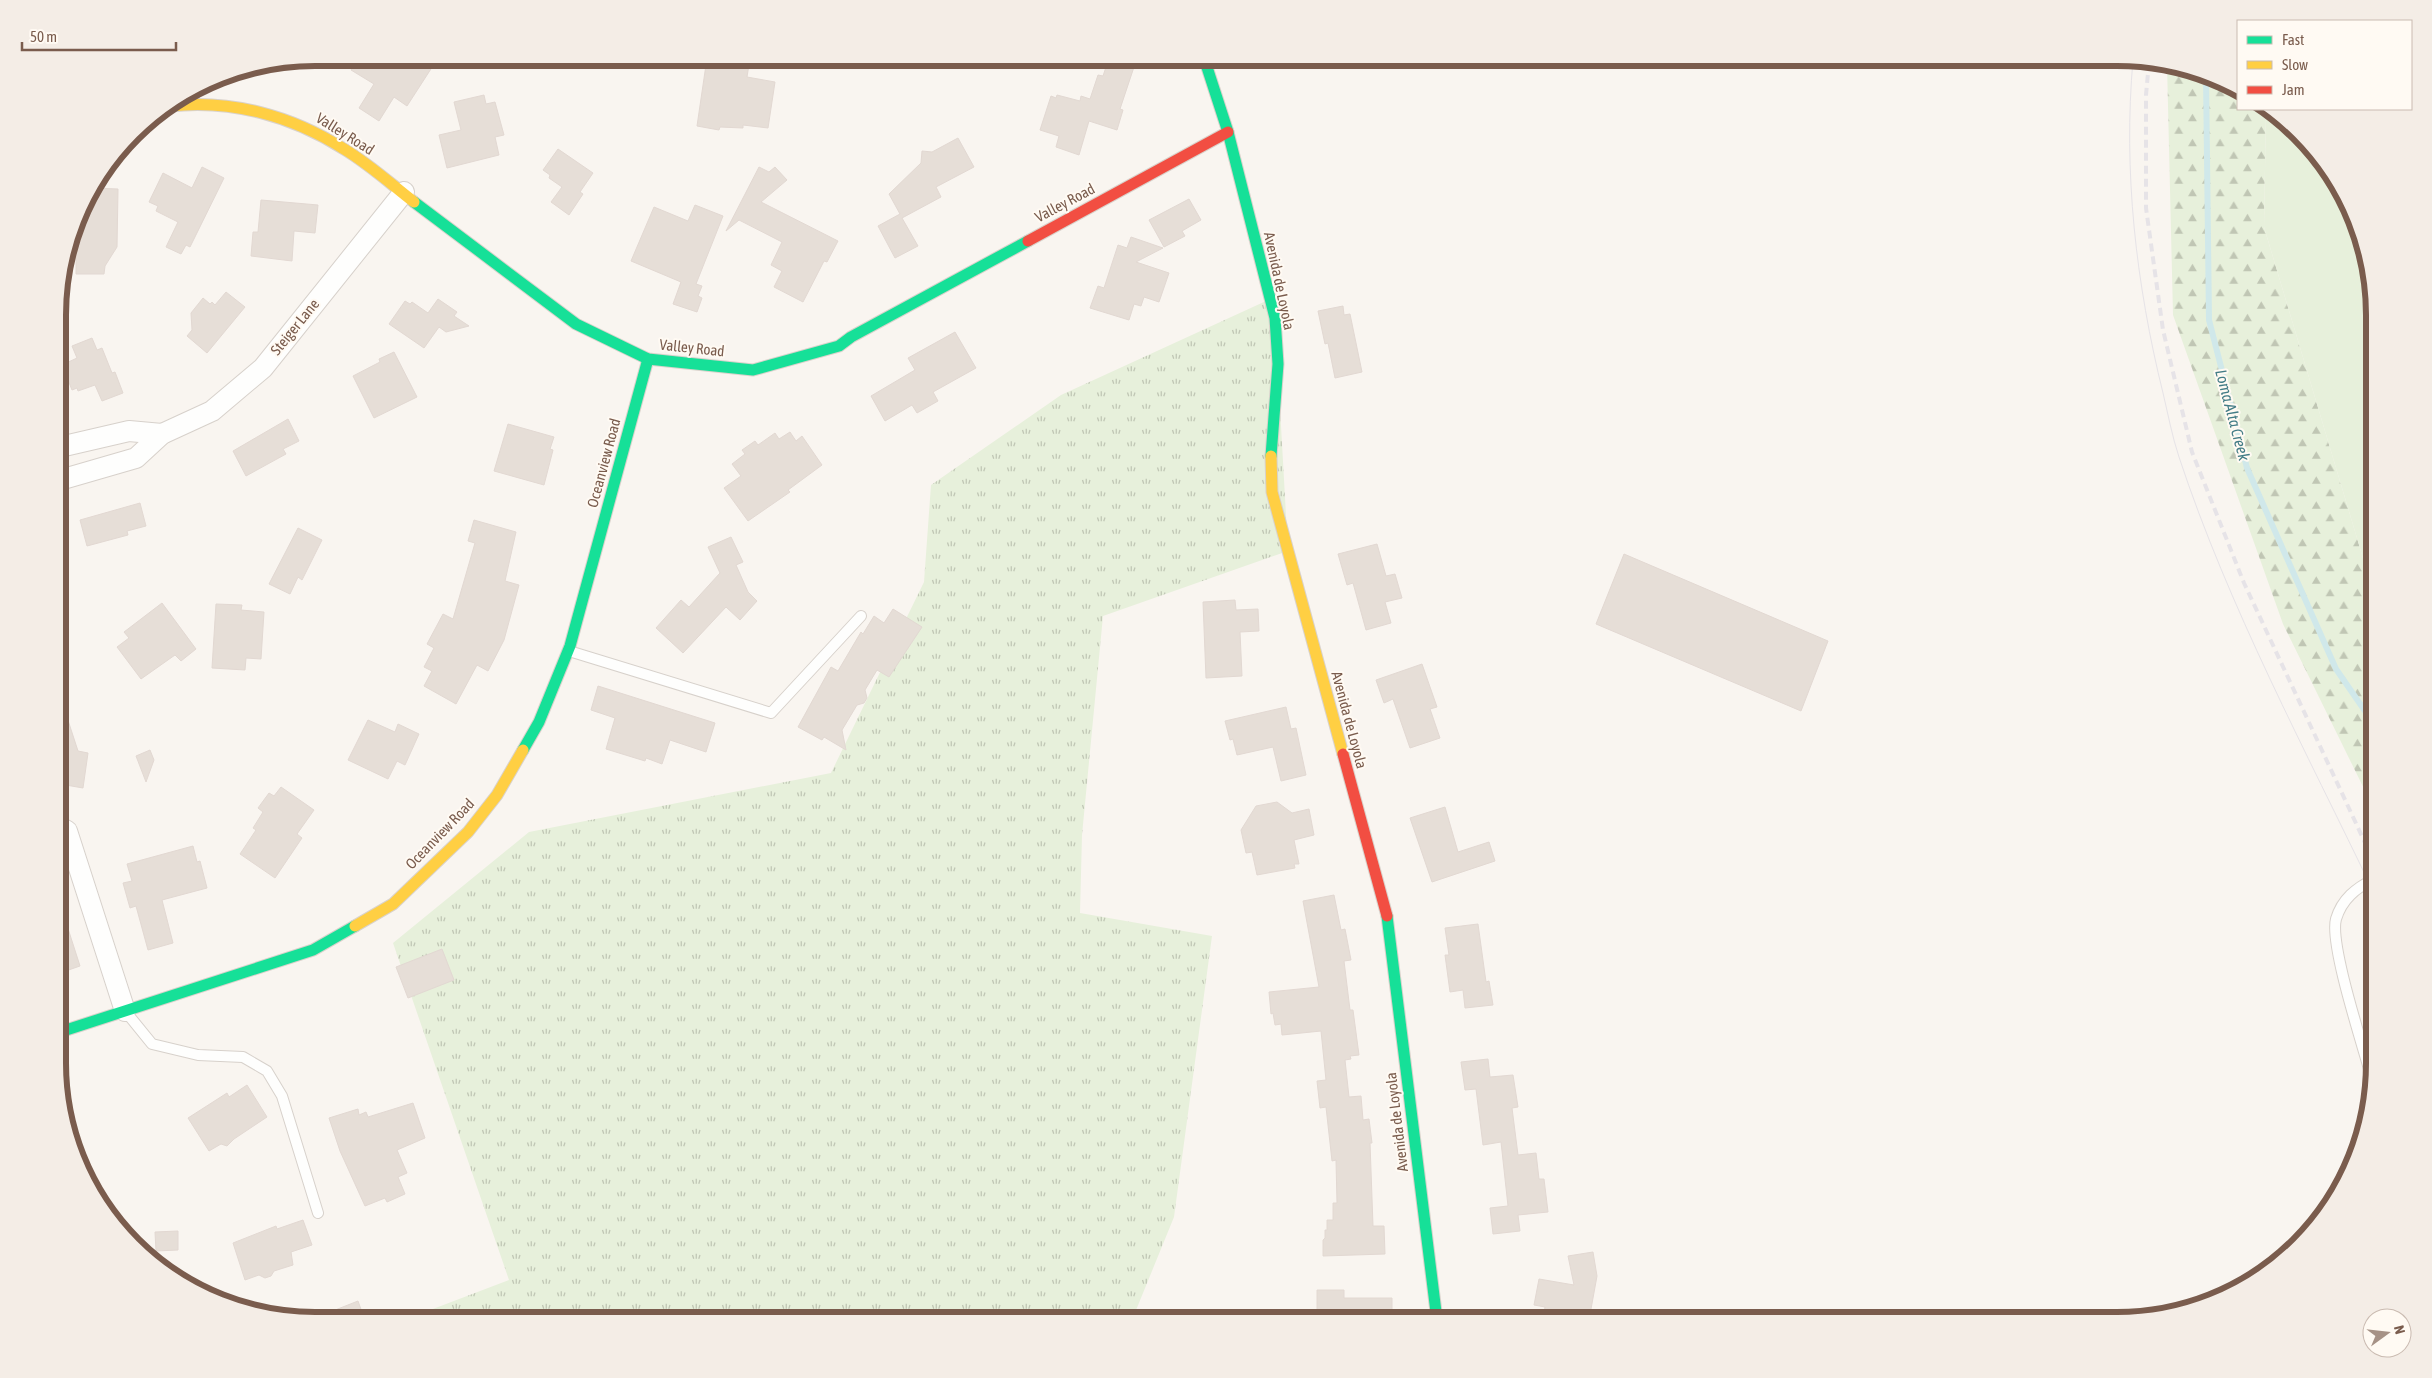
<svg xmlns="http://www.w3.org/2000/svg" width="2432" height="1378" viewBox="0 0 2432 1378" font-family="'Asap Condensed',sans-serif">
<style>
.grass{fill:url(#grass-tufts)}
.forest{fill:url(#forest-firs)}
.garden{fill:#e7f0db}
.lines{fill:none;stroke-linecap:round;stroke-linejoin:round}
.stream{stroke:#d0e8ea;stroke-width:6}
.building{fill:#e6ded7;stroke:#e2d8d2}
.lane-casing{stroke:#d7d1cb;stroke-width:12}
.street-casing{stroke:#d7d1cb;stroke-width:22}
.fast-casing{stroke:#d9d2cb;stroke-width:13}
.slow-casing{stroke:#d9d2cb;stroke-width:13}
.jam-casing{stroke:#d9d2cb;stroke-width:13}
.lane{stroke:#fefefd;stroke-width:10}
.street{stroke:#fefefd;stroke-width:20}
.fast{stroke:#16e098;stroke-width:11}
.slow{stroke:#ffcf43;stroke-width:11}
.jam{stroke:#f24e42;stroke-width:11}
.tram{stroke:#e6e3e7;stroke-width:1}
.rail{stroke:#e6e3e7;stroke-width:4;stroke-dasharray:8 5;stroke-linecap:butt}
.labels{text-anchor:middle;stroke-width:4;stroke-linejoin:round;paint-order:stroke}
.street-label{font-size:15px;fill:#7a5c4d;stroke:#fffaf3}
.water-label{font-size:16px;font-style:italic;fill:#437c86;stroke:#fffaf3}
.rim{fill:none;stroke:#7a5c4d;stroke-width:6}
</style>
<defs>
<pattern id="grass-tufts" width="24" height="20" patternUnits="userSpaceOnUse" patternTransform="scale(1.25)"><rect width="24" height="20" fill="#e7f0db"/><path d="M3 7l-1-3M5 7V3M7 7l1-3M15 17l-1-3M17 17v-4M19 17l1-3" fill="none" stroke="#c0c6b4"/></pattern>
<pattern id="forest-firs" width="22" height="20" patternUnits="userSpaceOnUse" patternTransform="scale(1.25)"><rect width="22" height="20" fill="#e7f0db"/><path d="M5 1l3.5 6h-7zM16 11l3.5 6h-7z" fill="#c0c6b4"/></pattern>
</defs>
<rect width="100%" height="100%" fill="#f9f5f0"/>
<path class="grass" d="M1281,294L1278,372L1288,551L1103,616L1082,835L1080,913L1212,936L1174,1217L1132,1320H404L509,1280L393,943L529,832L831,773L924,582L931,485L1061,395Z"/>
<path class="forest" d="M2167,64L2184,66L2238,89V109H2266L2264,227L2374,595V809L2283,624L2173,315Z"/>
<path class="garden" d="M2266,109L2299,133L2331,172L2361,232L2374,298V595L2264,227Z"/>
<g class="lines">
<path class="stream" d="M2206,76L2209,320L2247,468L2336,669L2374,724"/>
</g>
<g class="building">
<path d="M359,58H438L407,106L394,97L379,121L359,108L374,84L351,70Z"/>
<path d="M707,58H750L747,77L775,82L768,128L743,125V128L720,127L719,130L697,126Z"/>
<path d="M1109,58H1137L1120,109L1123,110L1117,130L1089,121L1079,155L1056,147L1059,136L1040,130L1051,96L1056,98L1057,95L1080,101L1081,96L1090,99L1098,75L1103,76Z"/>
<path d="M484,95L486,104L495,102L504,135L495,137L499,155L447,168L439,135L461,130L454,102Z"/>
<path d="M958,138L974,167L936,187L941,197L902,218L918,246L895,258L878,226L900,214L889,194L921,163L922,151L932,152Z"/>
<path d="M558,149L593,173L580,192L583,194L569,215L551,202L562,187L549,178L550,175L543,170Z"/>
<path d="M202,167L224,178L190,247L186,245L181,254L166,247L178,222L156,211L158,206L149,202L163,173L192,188Z"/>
<path d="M759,167L769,172L775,167L787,180L761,202L838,241L827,262L824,261L803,302L774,287L782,271L771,265L782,242L739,220L726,231Z"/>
<path d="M94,188L118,189L117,247L105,266L104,274H76V242H72L84,201Z"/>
<path d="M1189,199L1201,220L1182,231L1185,236L1164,247L1149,220Z"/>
<path d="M261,200L318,205L315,233L294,231L292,261L251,256L253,232H258Z"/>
<path d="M695,205L723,216L696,284L702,286L698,296L702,298L697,312L673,304L681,282L631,261L654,207L688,221Z"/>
<path d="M1131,237L1163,248L1136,262L1169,273L1159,302L1144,297L1141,306L1134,304L1129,320L1090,308L1098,286L1104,288L1118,245L1127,248Z"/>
<path d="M226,292L245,307L207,353L187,336L192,330L191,313L203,298L210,304L212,302L215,305Z"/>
<path d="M438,299L457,312L454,316L469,326L446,332L439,327L424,348L389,324L405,301L410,304L412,302L428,313Z"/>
<path d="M1343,306L1344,315L1350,314L1362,372L1335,378L1328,343L1325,344L1318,311Z"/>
<path d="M955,332L976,368L933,392L938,401L917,413L912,405L885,421L871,396L915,370L908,358Z"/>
<path d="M92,338L97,350L102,348L112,373L115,372L123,393L102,401L95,385L78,391L77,388L72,390L62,365L77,358L72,346Z"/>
<path d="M394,352L417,397L374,418L353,376L380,362L379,359Z"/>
<path d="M288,419L299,441L283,449L286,454L246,476L233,451Z"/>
<path d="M508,424L554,437L550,449L553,450L544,485L494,471Z"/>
<path d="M790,432L796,441L802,436L822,465L788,490L790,492L748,521L724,488L741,476L732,464L745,454L742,450L755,441L758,445L775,433L779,439Z"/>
<path d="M140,503L146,526L127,531L128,535L87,546L80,520Z"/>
<path d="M474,520L516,532L505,581L519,585L504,640L488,671L477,665L456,704L424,686L432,671L424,667L434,648L427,644L443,614L453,619L475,543L468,541Z"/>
<path d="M298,528L322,540L302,580L298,577L290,594L269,584Z"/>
<path d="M731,537L743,562L736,565L748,592L757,601L740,620L726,607L683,653L656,628L681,600L689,607L720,573L708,547Z"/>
<path d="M1377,544L1386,576L1395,574L1402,598L1385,602L1391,623L1366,630L1353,583L1347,585L1338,554Z"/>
<path d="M1624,554L1828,641L1801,711L1596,624Z"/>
<path d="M1235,600L1236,610L1258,609L1259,631L1240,632L1242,676L1206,678L1203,602Z"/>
<path d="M162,603L196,649L181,661L175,655L141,679L117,647L129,638L124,632Z"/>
<path d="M216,604L242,605L241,610L264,612L261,659L246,658L245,670L212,668Z"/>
<path d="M893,609L922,627L889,677L877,670L865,690L867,698L864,703L857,705L842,730L846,750L824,737L822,740L798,727L831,667L838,671L861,632L863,634L874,616L884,623Z"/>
<path d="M1422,664L1437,707L1430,709L1440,738L1410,748L1393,699L1384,703L1376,680Z"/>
<path d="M598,686L715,723L706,752L670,740L662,764L646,758L645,761L606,749L615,718L591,710Z"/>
<path d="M63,705L78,751L88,753L83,788L60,784V706Z"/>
<path d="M1286,707L1291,729L1296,728L1306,775L1281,781L1273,747L1237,755L1233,739L1230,740L1225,721Z"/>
<path d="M368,720L395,732L398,724L419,734L405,765L397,761L388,779L348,760Z"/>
<path d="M150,750L154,760L146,782L136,756Z"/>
<path d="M281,787L314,810L297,834L302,838L275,878L240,854L256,830L253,828L263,812L258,808L269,793L274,796Z"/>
<path d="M1277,802L1292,813L1309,809L1314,835L1294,840L1299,864H1294L1295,868L1257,875L1252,852L1246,853L1241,830L1256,806Z"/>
<path d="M1445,807L1458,852L1489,842L1495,861L1432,882L1410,818Z"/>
<path d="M193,846L197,862L200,861L207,888L162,900L173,943L148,950L136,906L130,908L123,883L132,881L127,864Z"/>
<path d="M1334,895L1341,930L1345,929L1351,960L1344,961L1350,1010H1353L1359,1055L1350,1056L1351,1059L1345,1060L1349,1097L1361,1096L1363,1120L1369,1119L1372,1143H1370L1373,1226H1384L1385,1254L1323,1256V1240L1325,1238V1230H1327V1220H1333V1203H1337L1336,1160L1332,1161L1326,1107L1320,1108L1317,1081L1326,1080L1321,1031L1282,1035L1281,1024L1275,1025L1273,1013L1271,1014L1269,992L1319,987L1303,901Z"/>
<path d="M63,913L80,966L60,973V914Z"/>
<path d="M1478,924L1486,982L1489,981L1493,1005L1465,1008L1463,990L1450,992L1445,955H1449L1445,928Z"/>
<path d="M442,949L454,980L408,998L396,967Z"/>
<path d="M1488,1059L1490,1077L1513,1075L1518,1107L1512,1108L1518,1155L1536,1153L1539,1179H1544L1548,1212L1518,1215L1520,1231L1493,1234L1490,1208L1508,1206L1501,1142L1483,1145L1476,1089L1465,1090L1461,1062Z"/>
<path d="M247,1085L267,1117L234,1139L227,1146L221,1144L209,1151L188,1118L227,1093L229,1097Z"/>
<path d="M413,1103L425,1138L397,1150L407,1173L398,1177L405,1194L387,1202L385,1198L365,1206L340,1151L329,1118L358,1109L359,1115L366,1112L368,1117Z"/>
<path d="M303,1220L312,1245L291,1252L293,1265L274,1271L271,1276L265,1278L259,1275L245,1280L233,1243L276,1226L277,1229Z"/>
<path d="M178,1231V1250L156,1251L155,1232Z"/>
<path d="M1593,1252L1597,1276L1589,1320H1543L1545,1307L1534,1305L1539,1279L1574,1285L1568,1256Z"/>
<path d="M1317,1290H1344V1298H1392V1320H1317Z"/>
<path d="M358,1301L363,1315L361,1316L362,1320H310Z"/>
</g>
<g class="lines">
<g class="lane-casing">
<g id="lane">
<path d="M569,651L771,713L861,616"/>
<path d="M126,1012L152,1044L198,1055L243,1057L267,1071L282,1096L318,1213"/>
<path d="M2373,1083C2365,1052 2329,945 2336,919C2342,899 2356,888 2374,879"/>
</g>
</g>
<g class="street-casing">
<g id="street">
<path d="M60,447L129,431L162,434"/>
<path d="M60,480L136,458L162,434L212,411L263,368L404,192"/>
<path d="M60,827L67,831L125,1011"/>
</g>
</g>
<g class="fast-casing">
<g id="fast">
<path d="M1204,58L1228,132L1275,318L1278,364L1271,456"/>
<path d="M414,202L576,324L648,359L753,370L839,346L851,337L1028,241"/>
<path d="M523,750L539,722L570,646L648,359"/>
<path d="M1387,916L1437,1320"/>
<path d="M60,1032L313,950L355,926"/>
</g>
</g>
<g class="slow-casing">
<g id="slow">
<path d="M170,106C231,99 292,116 344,149C369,164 391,184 414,202"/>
<path d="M1271,456L1272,492L1343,754"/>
<path d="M355,926L393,904L468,832L497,795L523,750"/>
</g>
</g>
<g class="jam-casing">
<g id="jam">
<path d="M1028,241L1228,132"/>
<path d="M1343,754L1387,916"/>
</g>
</g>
<use href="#lane" class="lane"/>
<use href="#street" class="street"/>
<use href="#fast" class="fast"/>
<use href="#slow" class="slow"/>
<use href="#jam" class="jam"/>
<path class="tram" d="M2133,60C2123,171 2136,284 2163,393C2168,414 2172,436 2179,457C2229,608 2305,749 2374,893"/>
<path class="rail" d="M2149,62L2146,95V208L2163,330L2192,452L2244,583L2374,862"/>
</g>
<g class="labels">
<g class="street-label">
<text transform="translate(345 134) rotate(32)" y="5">Valley Road</text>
<text transform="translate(1065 203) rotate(-28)" y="5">Valley Road</text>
<text transform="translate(1279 281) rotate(78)" y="5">Avenida de Loyola</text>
<text transform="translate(295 327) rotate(-51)" y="5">Steiger Lane</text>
<text transform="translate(692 348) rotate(6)" y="5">Valley Road</text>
<text transform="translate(604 463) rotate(-75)" y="5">Oceanview Road</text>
<text transform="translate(1349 720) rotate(75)" y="5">Avenida de Loyola</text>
<text transform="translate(440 834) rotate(-46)" y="5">Oceanview Road</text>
<text transform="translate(1397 1122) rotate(-97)" y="5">Avenida de Loyola</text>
</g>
<g class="water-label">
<text transform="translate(2233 415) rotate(75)" y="6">Loma Alta Creek</text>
</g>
</g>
<path d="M0 0H2432V1378H0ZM315 66H2117A249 249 0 0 1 2366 315V1063A249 249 0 0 1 2117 1312H315A249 249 0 0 1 66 1063V315A249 249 0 0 1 315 66Z" fill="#f4ede6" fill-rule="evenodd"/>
<path class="rim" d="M315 66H2117A249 249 0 0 1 2366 315V1063A249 249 0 0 1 2117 1312H315A249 249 0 0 1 66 1063V315A249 249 0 0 1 315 66Z"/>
<rect x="2237" y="20" width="175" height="90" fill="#fffaf3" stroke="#cabbb1"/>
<rect x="2247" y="36" width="25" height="8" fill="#16e098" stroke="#cabbb1"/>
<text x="2282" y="45" font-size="15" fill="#7a5c4d">Fast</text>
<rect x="2247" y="61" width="25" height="8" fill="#ffcf43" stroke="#cabbb1"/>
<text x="2282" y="70" font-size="15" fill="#7a5c4d">Slow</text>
<rect x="2247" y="86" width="25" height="8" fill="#f24e42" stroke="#cabbb1"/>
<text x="2282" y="95" font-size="15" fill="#7a5c4d">Jam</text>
<g transform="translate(2387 1333) rotate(75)"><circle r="24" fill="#fffaf3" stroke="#cabbb1"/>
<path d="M0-4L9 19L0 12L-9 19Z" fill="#a69286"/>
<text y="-8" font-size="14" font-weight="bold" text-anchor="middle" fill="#7a5c4d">N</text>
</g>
<path d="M22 42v8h154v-8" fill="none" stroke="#7a5c4d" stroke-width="2.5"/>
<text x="30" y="42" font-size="15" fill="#7a5c4d" stroke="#fffaf3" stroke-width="4" paint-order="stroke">50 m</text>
</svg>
